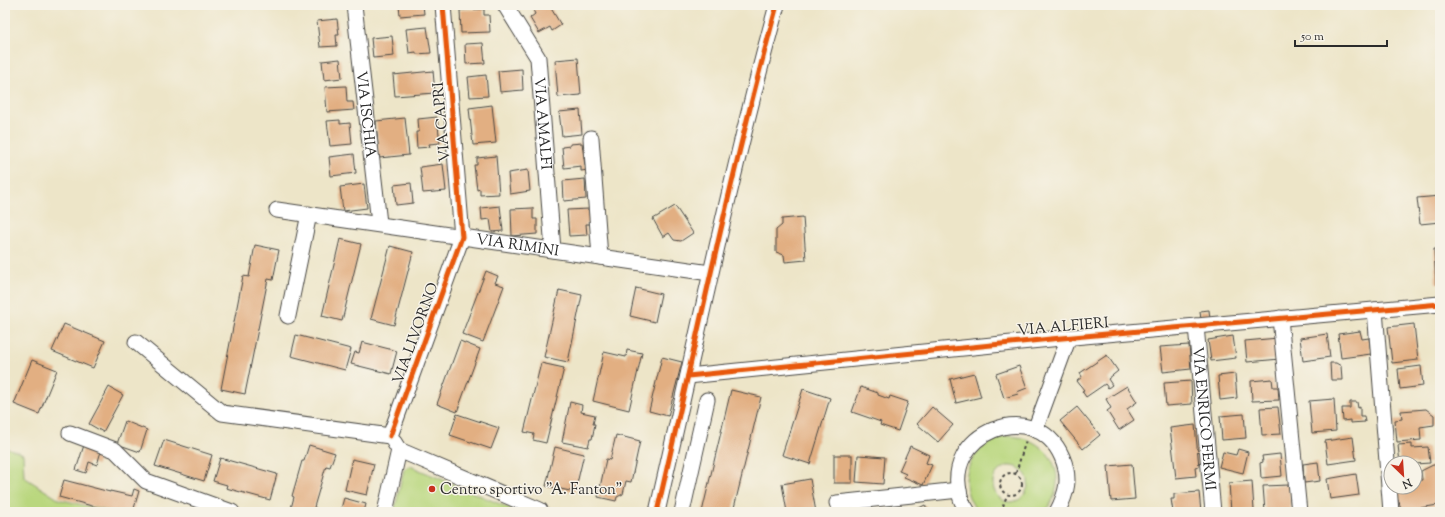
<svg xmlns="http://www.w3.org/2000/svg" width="1445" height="517" viewBox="0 0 1445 517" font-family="'Sorts Mill Goudy',serif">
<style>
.green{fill:#b9d77e;stroke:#728154;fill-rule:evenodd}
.building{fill:#e2af82}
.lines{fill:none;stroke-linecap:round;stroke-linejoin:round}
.minor-casing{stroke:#484743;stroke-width:17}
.path{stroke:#484743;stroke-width:2;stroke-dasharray:3 3;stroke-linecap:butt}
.minor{stroke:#fff;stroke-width:15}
.cycleway-casing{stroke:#f7f3e8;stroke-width:8}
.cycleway{stroke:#e8590c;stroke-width:5}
.poi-dot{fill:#c8321e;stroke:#f7f3e8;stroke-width:1.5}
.labels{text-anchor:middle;stroke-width:3;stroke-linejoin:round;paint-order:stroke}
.street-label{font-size:15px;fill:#2b2b2b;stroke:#f7f3e8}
.poi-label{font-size:15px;fill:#2b2b2b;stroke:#f7f3e8;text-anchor:start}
</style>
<rect width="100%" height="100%" fill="#f7f3e8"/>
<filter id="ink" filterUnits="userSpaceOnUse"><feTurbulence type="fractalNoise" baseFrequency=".025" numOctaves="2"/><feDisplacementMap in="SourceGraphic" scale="8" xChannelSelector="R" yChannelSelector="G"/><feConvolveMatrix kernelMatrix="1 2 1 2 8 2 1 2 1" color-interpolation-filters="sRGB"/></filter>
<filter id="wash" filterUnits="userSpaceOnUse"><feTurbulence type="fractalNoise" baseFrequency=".012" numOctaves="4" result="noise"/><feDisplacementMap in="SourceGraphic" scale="16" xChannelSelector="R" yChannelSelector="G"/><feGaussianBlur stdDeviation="0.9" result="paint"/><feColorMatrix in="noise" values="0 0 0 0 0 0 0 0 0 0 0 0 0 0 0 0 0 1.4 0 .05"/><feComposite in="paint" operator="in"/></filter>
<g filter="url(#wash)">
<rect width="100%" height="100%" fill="#ede5c8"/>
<g class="green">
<path d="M1005,436C1049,435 1073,477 1045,512H978C953,482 970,446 1005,436ZM1007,466C1018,465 1030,473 1028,486C1027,491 1024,496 1020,499C998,512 979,477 1007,466Z"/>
<path d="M5,447L23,454L24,477L58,499L112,512H5Z"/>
<path d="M410,466L519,512H394L404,469Z"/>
</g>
<g id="blocks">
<g class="building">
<path d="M316,5H334V6L316,8Z"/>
<path d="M399,5H423L424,14L400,16Z"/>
<path d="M542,5H549L561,25L552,31L550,27L539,33L530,18L535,14L533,10Z"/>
<path d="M484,9V15H489L490,32L461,33L460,10Z"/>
<path d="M337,19L339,35H336L337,46L320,47L317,21Z"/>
<path d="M427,27L431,53L416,54V52L409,53L406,29Z"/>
<path d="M392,36L394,56L373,58L371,38Z"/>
<path d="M483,43L485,63L466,64L465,44Z"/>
<path d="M578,58L581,95L558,97L555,60Z"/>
<path d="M340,59L342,78L324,80L322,61Z"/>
<path d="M522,69L523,90L500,92L498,71Z"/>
<path d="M433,71L435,93L395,96L393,75Z"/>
<path d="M486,75L488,96L470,97L468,77Z"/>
<path d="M346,86L347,102H353L354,110L327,112L325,87Z"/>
<path d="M492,105L496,143L473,145L469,108Z"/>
<path d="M580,110L582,134L562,136L559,112Z"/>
<path d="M437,117L440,143L429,144L430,147L417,148L416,132H419L418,119Z"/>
<path d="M405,118L409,155L379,158L376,121Z"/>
<path d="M340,120V124L350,123L352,144L330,146L327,121Z"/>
<path d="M582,143L585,166L587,165L588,170L581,171V166L564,168L562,147L570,146V144Z"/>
<path d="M354,154L356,173L331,176L329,157Z"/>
<path d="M496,156L499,194L480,195V189L477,190L474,165H477V158Z"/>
<path d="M443,164L446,191L423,193L420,167Z"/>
<path d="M528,170L530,191L510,194L508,173Z"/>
<path d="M585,179L586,199L564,201L563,181Z"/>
<path d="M411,183L413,203L396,205L394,185Z"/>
<path d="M364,184L367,208L343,211L340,187Z"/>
<path d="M1440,196V222L1420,224L1417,198Z"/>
<path d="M500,206L503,231L492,232L490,219L482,220L481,208Z"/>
<path d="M675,206L693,233L681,241L674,240L669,233L663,237L653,219Z"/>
<path d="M533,208V219H537V234L512,236L511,209Z"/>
<path d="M589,209L590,224H586L587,235L569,236L567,210Z"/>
<path d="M803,217L806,260L785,262L784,255L776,252V230L782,225V219Z"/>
<path d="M340,239L361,244L342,321L322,316Z"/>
<path d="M255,245L279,250L273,280L268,279L245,394L221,389L243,276L249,277Z"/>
<path d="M390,246L413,252L394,325L371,319Z"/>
<path d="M1434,249H1440V284H1436Z"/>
<path d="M486,271L498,276L495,283L504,286L483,342L462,334Z"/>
<path d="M636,288L661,294L655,322L630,316Z"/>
<path d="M559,290L582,295L568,362L544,357Z"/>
<path d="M1209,310L1210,319L1201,320L1200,311Z"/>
<path d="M64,324L105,341L93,368L52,351Z"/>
<path d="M1414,324L1418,360L1392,363L1388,327Z"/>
<path d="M1360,331L1362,339L1369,338L1371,354L1341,358L1338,334Z"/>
<path d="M1327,334L1330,357L1303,361L1300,338Z"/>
<path d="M296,335L351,349L345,370L291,356Z"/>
<path d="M1233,336L1236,358L1211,361L1208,340Z"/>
<path d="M1278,338L1280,359L1247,362L1245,341Z"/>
<path d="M460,341L480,349L457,412L437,404Z"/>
<path d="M362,342L397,351L391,374L351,364L355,352L359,353Z"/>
<path d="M1189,345L1191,369L1163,372L1160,347Z"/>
<path d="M627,350L642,353L629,410L593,401L604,352L626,357Z"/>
<path d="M1107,355L1118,371L1108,379L1112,385L1108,388L1105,384L1086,397L1082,391L1084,390L1077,381L1082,377L1080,373Z"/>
<path d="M662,357L682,362L668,416L649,411Z"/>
<path d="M32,360L57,370L39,414L14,404Z"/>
<path d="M541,363L564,368L546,443L533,440L534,434L524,432Z"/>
<path d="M1330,363H1336L1341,366L1342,380H1331Z"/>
<path d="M1019,366L1027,388L1017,392L1018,394L1004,398L996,374Z"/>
<path d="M1421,366L1423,386L1400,389L1398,369Z"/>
<path d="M974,373L981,397L956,403L950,379Z"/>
<path d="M1235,374L1237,398L1220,400L1218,376Z"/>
<path d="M1272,379L1273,387H1278L1279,400L1252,401L1251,381Z"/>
<path d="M1191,381L1192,404L1166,406L1164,383Z"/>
<path d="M1127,386L1137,402L1127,409L1134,420L1119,430L1107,411L1111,408L1106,399Z"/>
<path d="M109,387L123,395L103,432L89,424Z"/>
<path d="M861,387L878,393V395L889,399L890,396L908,402L898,431L880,425L881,422L852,412Z"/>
<path d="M803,389L830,398L810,464L782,455Z"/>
<path d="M731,390L761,397L733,512H702Z"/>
<path d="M1334,399L1336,431L1312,433L1309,401Z"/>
<path d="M570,402L582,405L581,412L595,415L593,424H595L592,439H590L588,447L562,442Z"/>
<path d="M1350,402H1357L1358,408L1360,407V416H1364L1365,422L1350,423V420L1343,421L1342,408H1350Z"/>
<path d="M932,407L953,425L938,442L917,424Z"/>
<path d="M1077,407L1100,435L1083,449L1060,421Z"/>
<path d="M1278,407L1281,434L1262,435L1260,408Z"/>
<path d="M1426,409L1434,415V425L1420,427L1421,440L1397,442L1395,420L1402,419L1401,411Z"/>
<path d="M457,414L499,428L491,449L450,435Z"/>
<path d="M1244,414L1246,438L1222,440L1220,416Z"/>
<path d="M125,421L147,430L140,452L117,444Z"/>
<path d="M1195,425L1199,467L1195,468L1196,476L1176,478L1170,428Z"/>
<path d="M616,435L640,441L631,482L626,481L623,494L617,497L616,501L598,497L606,459L610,460Z"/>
<path d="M1353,437L1356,460L1328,464L1325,441Z"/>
<path d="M164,440L212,455L204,481L155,466Z"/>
<path d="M1412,444V448L1428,447L1430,463L1415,464V463H1400L1398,445Z"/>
<path d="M84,445L101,451L97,465L89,462L86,473L76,470Z"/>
<path d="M309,445L335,453L330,467L326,466L314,507L316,508L315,512H290L294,497L292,496L302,461H304Z"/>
<path d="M910,446L929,455L926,463L932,465L923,485L904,477L906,474L899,471Z"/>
<path d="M555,447L584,454L575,492L546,486Z"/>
<path d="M1238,449L1248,452L1243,473L1219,467L1223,452L1236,455Z"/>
<path d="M1280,454L1282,476L1261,478L1260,463L1263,462L1262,456Z"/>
<rect x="834" y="455" width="18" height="28"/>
<path d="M858,455L885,457L883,484L856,482Z"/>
<path d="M220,458L277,474L270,500L226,488L227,485L213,481Z"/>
<path d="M352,459L374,464L367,495L345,490Z"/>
<path d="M1318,462L1320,481L1304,483L1303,464Z"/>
<path d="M1132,464L1135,499L1111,501L1108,466Z"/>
<path d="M1433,465H1440V512L1438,505L1401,511L1399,501L1397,500L1396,487H1415V481L1422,480L1421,471Z"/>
<path d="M1356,474L1359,495L1330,499L1327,479Z"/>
<path d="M810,479L816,512H787L782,484Z"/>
<path d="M64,480L110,492V491L132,496L134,489L139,491L133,512H114L59,497Z"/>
<path d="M1252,481L1254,510L1231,512L1229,483Z"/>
<path d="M1289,485L1291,512H1265L1263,486Z"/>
<path d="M1199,492L1201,512H1173L1171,499H1174V494Z"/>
<path d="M344,498L366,504L364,512H340Z"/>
<path d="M925,505L929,512H911Z"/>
</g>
</g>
</g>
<g filter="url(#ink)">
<use href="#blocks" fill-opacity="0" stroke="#484743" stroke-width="1"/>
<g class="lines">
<g class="minor-casing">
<g id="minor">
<path id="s1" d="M354,5L379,223"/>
<path id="s2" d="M505,5L538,58L553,250"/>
<path d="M591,138L600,257"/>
<path id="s3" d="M277,210C422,230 566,252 710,273"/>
<path d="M1375,310L1391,512"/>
<path d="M288,316L309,214"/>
<path d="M1280,318L1299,512"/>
<path id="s4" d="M1196,326L1213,512"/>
<path d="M136,342L222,413L390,436"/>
<path d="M688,376L1051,339L1440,304"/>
<path d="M1035,430L1069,337"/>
<path d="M70,433L115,450L146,481L232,512"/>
<path d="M390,436L462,237L443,5"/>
<path d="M399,450L540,510"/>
<path d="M837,503L959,490"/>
<path d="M385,512L399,450L394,442"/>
<path d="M657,512C696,343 731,172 777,5"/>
<path d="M682,512L707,400"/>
<path d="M968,512C966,508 962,503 961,499C939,433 1035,395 1062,457C1071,478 1067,493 1057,512"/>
</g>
</g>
<g class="path">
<circle cx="1011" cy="484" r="11"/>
<path d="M1016,473L1026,440"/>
<path d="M1001,512L1007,495"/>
</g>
<use href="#minor" class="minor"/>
<g class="cycleway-casing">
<g id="cycleway">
<path d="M688,376L1051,339L1440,304"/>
<path d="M390,436L462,237L443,5"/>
<path d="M657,512C696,343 731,172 777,5"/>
</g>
</g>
<use href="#cycleway" class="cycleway"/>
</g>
</g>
<circle class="poi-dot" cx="432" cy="489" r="4"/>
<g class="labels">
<g class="street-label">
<text dy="5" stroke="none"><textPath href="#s1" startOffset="110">VIA ISCHIA</textPath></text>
<text transform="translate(441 122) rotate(-95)" y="5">VIA CAPRI</text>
<text dy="5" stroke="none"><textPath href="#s2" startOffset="128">VIA AMALFI</textPath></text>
<text dy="5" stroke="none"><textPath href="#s3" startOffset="243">VIA RIMINI</textPath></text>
<text transform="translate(1063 326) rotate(-5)" y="5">VIA ALFIERI</text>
<text transform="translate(415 333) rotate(-70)" y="5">VIA LIVORNO</text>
<text dy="5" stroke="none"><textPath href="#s4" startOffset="93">VIA ENRICO FERMI</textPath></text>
</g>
<g class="poi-label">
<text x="440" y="494">Centro sportivo "A. Fanton"</text>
</g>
</g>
<rect width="1445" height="517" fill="none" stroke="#f7f3e8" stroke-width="20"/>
<g transform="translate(1403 475) rotate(155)"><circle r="19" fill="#f7f3e8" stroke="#a5a39c"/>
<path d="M0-3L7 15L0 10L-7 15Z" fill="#c8321e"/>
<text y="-6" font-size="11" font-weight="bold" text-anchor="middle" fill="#2b2b2b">N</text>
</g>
<path d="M1295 40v6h92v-6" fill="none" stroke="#2b2b2b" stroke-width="2"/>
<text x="1301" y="40" font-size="12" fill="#2b2b2b" stroke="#f7f3e8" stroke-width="3" paint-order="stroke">50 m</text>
</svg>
